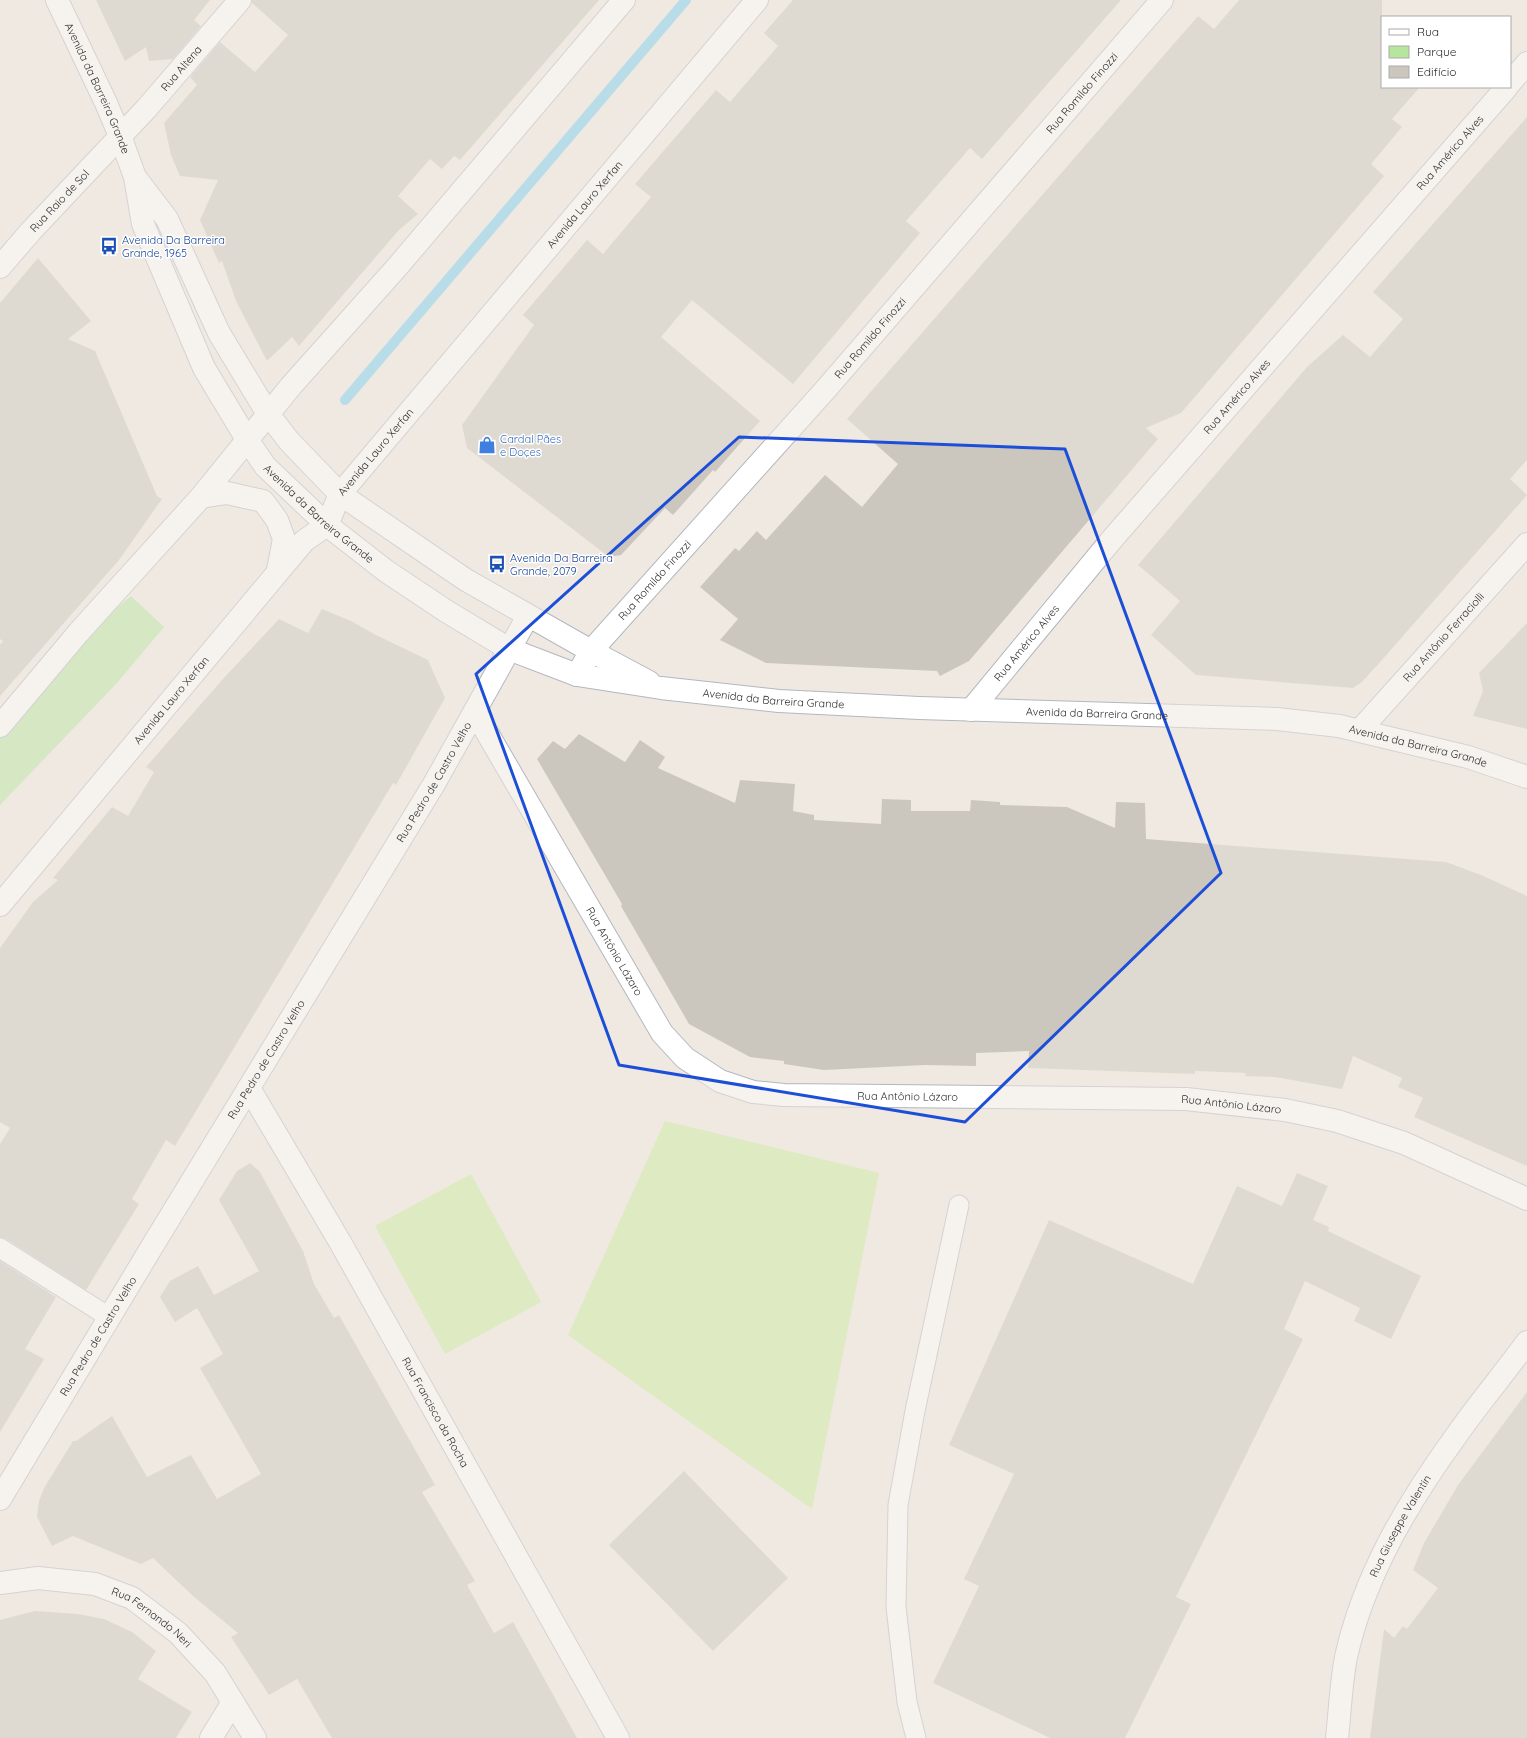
<svg xmlns="http://www.w3.org/2000/svg" width="1527" height="1738" viewBox="0 0 1527 1738" font-family="Quicksand,sans-serif">
<style>
.green{fill:#b6e59e}
.pitch{fill:#c9ec9a}
.lines{fill:none;stroke-linecap:round;stroke-linejoin:round}
.stream{stroke:#75cff0;stroke-width:10}
.building{fill:#cbc7bf}
.service-casing{stroke:#b4b7c1;stroke-width:21}
.minor-casing{stroke:#b4b7c1;stroke-width:24}
.secondary-casing{stroke:#b4b7c1;stroke-width:24}
.service{stroke:#fff;stroke-width:19}
.minor{stroke:#fff;stroke-width:22}
.secondary{stroke:#fff;stroke-width:22}
.marked{fill:none;stroke:#1d4ed8;stroke-width:3;stroke-linejoin:round}
.labels{text-anchor:middle;stroke-width:3;stroke-linejoin:round;paint-order:stroke}
.street-label{font-size:11px;fill:#2e2e2e;stroke:#fff}
.transit-label{font-size:11px;fill:#164399;stroke:#fff;text-anchor:start}
.shop-label{font-size:11px;fill:#366cbe;stroke:#fff;text-anchor:start}
</style>
<rect width="100%" height="100%" fill="#efe9e1"/>
<path class="green" d="M131,596L164,627L116,684L0,805V712L72,645Z"/>
<g class="pitch">
<path d="M665,1121L879,1173L812,1509L568,1335Z"/>
<path d="M471,1174L541,1302L445,1354L375,1226Z"/>
</g>
<g class="lines">
<path class="stream" d="M345,400L686,0"/>
</g>
<g class="building">
<path d="M96,0H210L194,20L201,26L173,59L149,61L146,47L125,61Z"/>
<path d="M252,0H599L460,160L454,156L442,169L430,159L398,196L418,214L399,230L299,346L292,337L267,361L236,301L222,261L219,263L200,220L218,180L180,176L171,155L164,123L197,85L190,77L220,42L255,72L288,35L252,3Z"/>
<path d="M793,0H1121L982,159L970,148L906,221L920,233L793,384L692,300L661,337L760,421L715,472L713,470L673,515L665,508L621,555L609,557L467,448L462,425L534,325L523,315L587,240L603,254L651,197L635,184L716,90L730,102L778,46L764,33Z"/>
<path d="M1239,0H1382V87H1420L1392,119L1402,127L1371,164L1384,176L1181,413L1146,428L1158,439L969,661L940,676L937,671L766,663L720,640L738,619L700,587L735,548L739,551L757,531L766,540L825,475L862,507L898,464L847,419L1198,16L1214,29Z"/>
<path d="M1527,117V460L1510,479L1527,495L1381,661L1362,682L1353,688L1196,675L1151,635L1180,601L1138,565L1307,367L1343,335L1370,357L1403,319L1373,292Z"/>
<path d="M38,258L91,321L68,339L95,351L157,496L162,499L119,560L0,696V645L3,641L0,639V303Z"/>
<path d="M322,609L351,621L376,635L428,660L445,698L396,785L393,783L175,1146L166,1140L132,1199L139,1204L86,1290L6,1239L0,1237V1144L10,1128L0,1122V948L33,902L58,880L53,878L112,807L128,816L154,772L146,767L222,680L279,619L308,633Z"/>
<path d="M1527,623V729L1473,716L1483,691L1479,673Z"/>
<path d="M579,734L625,762L640,740L665,757L658,768L735,803L740,780L795,784L793,811L814,815V820L881,824L882,799L911,800V811H970L971,800L1000,802V805L1067,807L1115,828L1116,802L1145,803L1146,839L1446,862L1481,875L1527,896V1166L1414,1117L1423,1098L1398,1087L1402,1078L1353,1056L1342,1089L1275,1077L1245,1076L1246,1073L1195,1071V1074L1028,1068L1029,1051L976,1053V1066L925,1065L824,1070L784,1064V1061L750,1057L689,1024L621,906L622,904L537,759L553,741L565,749Z"/>
<path d="M250,1163L260,1172L303,1251L314,1284L334,1318L339,1315L435,1485L422,1492L475,1581L467,1585L494,1633L513,1622L577,1738H332L297,1679L269,1695L231,1637L238,1633L194,1597L153,1558L141,1564L73,1536L52,1546L37,1517L39,1501L44,1488L73,1441H76L112,1416L147,1477L191,1455L217,1499L261,1474L200,1368L223,1354L197,1308L175,1322L160,1297L170,1281L198,1266L214,1295L259,1271L219,1200L237,1171Z"/>
<path d="M1297,1173L1328,1186L1313,1220L1329,1227L1328,1231L1421,1276L1391,1339L1354,1321L1360,1308L1305,1281L1284,1329L1303,1339L1176,1597L1191,1604L1125,1738H1050L933,1683L979,1586L964,1579L1014,1474L949,1445L1049,1220L1193,1284L1237,1186L1282,1206Z"/>
<path d="M0,1261L56,1297L25,1349L44,1359L0,1432Z"/>
<path d="M1527,1392V1738H1370L1384,1629L1394,1638L1403,1626L1407,1629L1438,1588L1413,1570L1424,1543L1458,1485Z"/>
<path d="M684,1471L788,1578L713,1651L609,1545Z"/>
<path d="M35,1611L78,1614L104,1619L132,1632L156,1651L138,1679L192,1712L176,1738H0V1620Z"/>
</g>
<g class="lines">
<g class="service-casing">
<g id="service">
<path d="M0,1248L109,1317"/>
<path d="M916,1738L907,1702L896,1607L898,1505L915,1411L959,1205"/>
</g>
</g>
<g class="minor-casing">
<g id="minor">
<path d="M1510,83L1527,63"/>
<path id="s1" d="M0,267L31,231L146,109L240,0"/>
<path d="M201,497L227,493L263,501L277,520L284,539L278,570"/>
<path id="s2" d="M577,675L591,651L826,389L1162,0"/>
<path id="s3" d="M971,710L1114,537L1507,87"/>
<path id="s4" d="M475,712L662,1033L685,1058L720,1081L753,1092L784,1095L1186,1099L1285,1110L1337,1121L1404,1143L1527,1199"/>
<path d="M0,726L79,632L201,497L291,386L398,266L624,0"/>
<path id="s5" d="M1360,730L1527,544"/>
<path id="s6" d="M0,905L304,541L327,525L340,494L757,0"/>
<path id="s7" d="M249,1088L340,1242L618,1738"/>
<path id="s8" d="M0,1499L153,1245L434,784L528,616"/>
<path id="s9" d="M0,1583L38,1578L95,1584L132,1598L178,1633L215,1673L255,1738"/>
<path d="M211,1738L233,1702"/>
<path id="s10" d="M1337,1738C1340,1711 1341,1683 1346,1657C1364,1576 1408,1502 1456,1436C1478,1404 1504,1374 1527,1342"/>
</g>
</g>
<g class="secondary-casing">
<g id="secondary">
<path id="s11" d="M57,0L106,103L120,136L135,177L143,224L204,368L248,441L265,466L327,525L386,571L446,611L509,649L577,675L661,688L779,701L919,708L1277,719L1339,726L1468,757L1527,777"/>
<path d="M138,181L167,219L219,333L268,414L289,441L340,494L466,580L591,651L649,682"/>
</g>
</g>
<use href="#service" class="service"/>
<use href="#minor" class="minor"/>
<use href="#secondary" class="secondary"/>
</g>
<path d="M0 0H1527V1738H0ZM739,437L1065,449L1221,873L965,1122L619,1065L476,674Z" fill="#efe9e1" fill-opacity=".55" fill-rule="evenodd"/>
<path class="marked" d="M739,437L1065,449L1221,873L965,1122L619,1065L476,674Z"/>
<defs>
<g id="bus-bare" transform="scale(1.38)"><path d="M-5-6H5V4H4V6H2V4H-2V6H-4V4H-5ZM-3.5-4V0h7V-4ZM-3.5 1.2v1.5H-2V1.2ZM2 1.2v1.5H3.5V1.2Z" fill="#1a4fb4" stroke="#fff" stroke-width="2.5" paint-order="stroke"/></g>
<g id="shop-bare" transform="scale(1.38)"><path d="M-5-2.5h2.3a2.7 3.5 0 0 1 5.4 0H5L5.5 6h-11ZM-1.5-2.5h3a1.5 2.3 0 0 0-3 0Z" fill="#3f7fe0" stroke="#fff" stroke-width="2.5" paint-order="stroke"/></g>
</defs>
<g fill-rule="evenodd">
<use href="#bus-bare" x="109" y="246"/>
<use href="#shop-bare" x="487" y="445"/>
<use href="#bus-bare" x="497" y="564"/>
</g>
<g class="labels">
<g class="street-label">
<text dy="4" stroke="none"><textPath href="#s1" startOffset="269">Rua Altena</textPath></text>
<text dy="4" stroke="none"><textPath href="#s11" startOffset="97">Avenida da Barreira Grande</textPath></text>
<text dy="4" stroke="none"><textPath href="#s2" startOffset="771">Rua Romildo Finozzi</textPath></text>
<text dy="4" stroke="none"><textPath href="#s3" startOffset="735">Rua Américo Alves</textPath></text>
<text dy="4" stroke="none"><textPath href="#s1" startOffset="89">Rua Raio de Sol</textPath></text>
<text dy="4" stroke="none"><textPath href="#s6" startOffset="915">Avenida Lauro Xerfan</textPath></text>
<text dy="4" stroke="none"><textPath href="#s2" startOffset="447">Rua Romildo Finozzi</textPath></text>
<text dy="4" stroke="none"><textPath href="#s3" startOffset="411">Rua Américo Alves</textPath></text>
<text dy="4" stroke="none"><textPath href="#s6" startOffset="591">Avenida Lauro Xerfan</textPath></text>
<text dy="4" stroke="none"><textPath href="#s11" startOffset="585">Avenida da Barreira Grande</textPath></text>
<text dy="4" stroke="none"><textPath href="#s2" startOffset="123">Rua Romildo Finozzi</textPath></text>
<text dy="4" stroke="none"><textPath href="#s5" startOffset="125">Rua Antônio Ferraciolli</textPath></text>
<text dy="4" stroke="none"><textPath href="#s3" startOffset="87">Rua Américo Alves</textPath></text>
<text dy="4" stroke="none"><textPath href="#s11" startOffset="1090">Avenida da Barreira Grande</textPath></text>
<text dy="4" stroke="none"><textPath href="#s6" startOffset="267">Avenida Lauro Xerfan</textPath></text>
<text dy="4" stroke="none"><textPath href="#s11" startOffset="1414">Avenida da Barreira Grande</textPath></text>
<text dy="4" stroke="none"><textPath href="#s11" startOffset="1738">Avenida da Barreira Grande</textPath></text>
<text dy="4" stroke="none"><textPath href="#s8" startOffset="838">Rua Pedro de Castro Velho</textPath></text>
<text dy="4" stroke="none"><textPath href="#s4" startOffset="277">Rua Antônio Lázaro</textPath></text>
<text dy="4" stroke="none"><textPath href="#s8" startOffset="514">Rua Pedro de Castro Velho</textPath></text>
<text dy="4" stroke="none"><textPath href="#s4" startOffset="637">Rua Antônio Lázaro</textPath></text>
<text dy="4" stroke="none"><textPath href="#s4" startOffset="961">Rua Antônio Lázaro</textPath></text>
<text dy="4" stroke="none"><textPath href="#s8" startOffset="190">Rua Pedro de Castro Velho</textPath></text>
<text dy="4" stroke="none"><textPath href="#s7" startOffset="374">Rua Francisco da Rocha</textPath></text>
<text dy="4" stroke="none"><textPath href="#s10" startOffset="224">Rua Giuseppe Valentin</textPath></text>
<text dy="4" stroke="none"><textPath href="#s9" startOffset="162">Rua Fernando Neri</textPath></text>
</g>
<g class="transit-label">
<text x="122" y="244">Avenida Da Barreira<tspan x="122" dy="13">Grande, 1965</tspan></text>
<text x="510" y="562">Avenida Da Barreira<tspan x="510" dy="13">Grande, 2079</tspan></text>
</g>
<g class="shop-label">
<text x="500" y="443">Cardal Pães<tspan x="500" dy="13">e Doçes</tspan></text>
</g>
</g>
<rect x="1381" y="16" width="130" height="72" fill="#ffffff" stroke="#ababab"/>
<rect x="1389" y="29" width="20" height="6" fill="#ffffff" stroke="#ababab"/>
<text x="1417" y="36" font-size="12" fill="#2e2e2e">Rua</text>
<rect x="1389" y="46" width="20" height="12" fill="#b6e59e" stroke="#ababab"/>
<text x="1417" y="56" font-size="12" fill="#2e2e2e">Parque</text>
<rect x="1389" y="66" width="20" height="12" fill="#cbc7bf" stroke="#ababab"/>
<text x="1417" y="76" font-size="12" fill="#2e2e2e">Edifício</text>
</svg>
